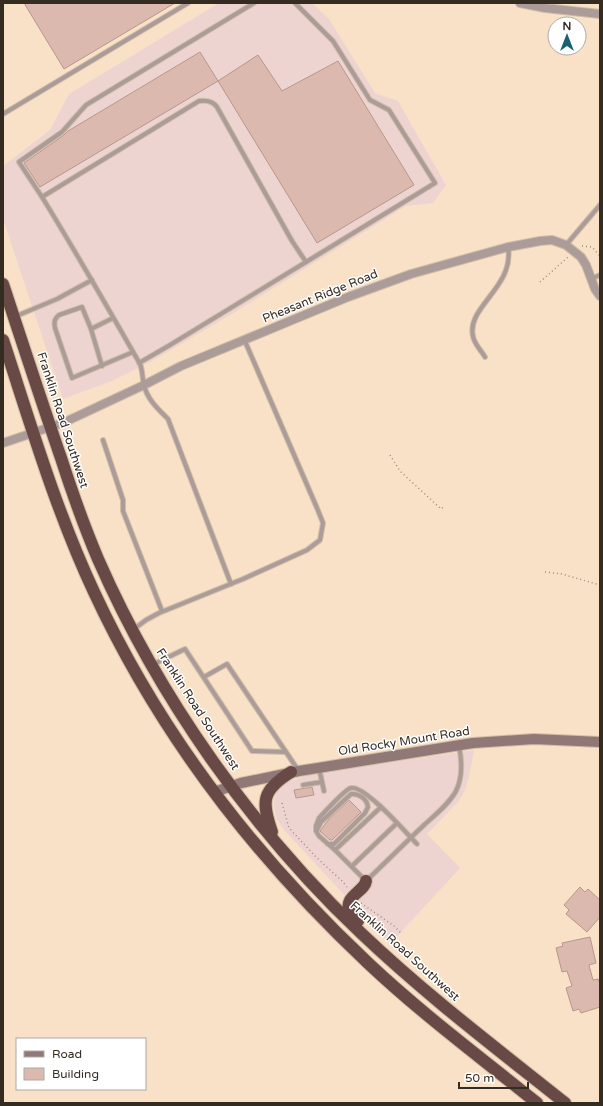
<svg xmlns="http://www.w3.org/2000/svg" width="603" height="1106" viewBox="0 0 603 1106" font-family="'Varela Round',sans-serif">
<style>
.commercial{fill:#eed4d0}
.building{fill:#dbb9ae;stroke:#b8978c}
.lines{fill:none;stroke-linecap:round;stroke-linejoin:round}
.lane-casing{stroke:#d1bda6;stroke-width:6}
.street-casing{stroke:#d1bda6;stroke-width:10}
.secondary-casing{stroke:#d1bda6;stroke-width:12}
.highway-casing{stroke:#d1bda6;stroke-width:14}
.path{stroke:#9c8c79;stroke-width:1.5;stroke-dasharray:1 3;stroke-linecap:butt}
.lane{stroke:#ab9b99;stroke-width:4}
.street{stroke:#ab9b99;stroke-width:8}
.secondary{stroke:#8f7875;stroke-width:10}
.highway{stroke:#684945;stroke-width:12}
.labels{text-anchor:middle;stroke-width:3;stroke-linejoin:round;paint-order:stroke}
.street-label{font-size:12px;fill:#342b21;stroke:#fff}
</style>
<rect width="100%" height="100%" fill="#f8e1c7"/>
<g class="commercial">
<path d="M219,3H312L329,19L375,93L398,101L446,185L433,203L406,206L232,314L152,361L112,381L63,399L3,219V166L50,130L69,94Z"/>
<path d="M474,750L469,776L465,790L459,801L427,834L460,868L390,944L284,830L276,818L274,806V799L278,791L288,782L311,774Z"/>
</g>
<g class="building">
<path d="M24,3H175L64,69Z"/>
<path d="M200,52L218,81L40,187L24,163L64,135L68,131Z"/>
<path d="M258,55L282,91L338,61L414,185L317,243L218,81Z"/>
<path d="M312,787L314,795L296,798L294,790Z"/>
<path d="M349,800L361,812L332,840H330L320,831L329,819Z"/>
<path d="M580,887L585,892L588,889L600,900V917L587,932L566,914L569,910L564,905Z"/>
<path d="M590,937L596,963L589,965L593,980L598,979L600,984V1007L581,1013L579,1009L573,1011L566,988L572,986L567,971L562,972L556,948L563,946L562,943Z"/>
</g>
<g class="lines">
<g class="lane-casing">
<g id="lane">
<path d="M295,3L333,41L370,100L389,110L435,183L306,262"/>
<path d="M3,114L188,3"/>
<path d="M42,197L19,162L62,132L86,105L254,3"/>
<path d="M566,245L600,205"/>
<path d="M591,279L600,275"/>
<path d="M14,317L57,299L92,280"/>
<path d="M113,318L91,329L82,307L59,315C54,319 54,322 55,328L72,378L133,352"/>
<path d="M91,329L102,366"/>
<path d="M485,357C481,350 474,344 473,336C466,307 515,287 508,247"/>
<path d="M139,363L170,345L306,262L292,241L217,107C213,101 207,100 199,101L42,197C76,252 108,308 140,364C143,371 142,378 144,385C147,399 158,409 168,419L231,584"/>
<path d="M103,440L123,500V511L162,611"/>
<path d="M134,629L146,620L159,613L243,579L307,550L320,540L323,523L317,508L244,339"/>
<path d="M154,664L185,649L252,751L286,752L298,770"/>
<path d="M204,677L227,664L286,752"/>
<path d="M319,768L324,791"/>
<path d="M303,785L322,782"/>
<path d="M317,830L321,822L351,794C359,793 367,799 368,807L365,813L334,844H328"/>
<path d="M417,844C407,834 365,785 351,788C345,789 325,812 319,818L316,826V831L319,836L335,850L366,881C386,862 405,843 424,825C435,815 449,804 456,791C463,777 462,761 459,746"/>
<path d="M335,850L381,807"/>
<path d="M352,866L397,823"/>
</g>
</g>
<g class="street-casing">
<g id="street">
<path d="M520,3L545,8L600,14"/>
<path d="M3,443L65,422L144,385L181,366L348,297L411,274L508,247L540,241L552,240L566,245L581,257L586,265L595,289L600,296"/>
</g>
</g>
<g class="secondary-casing">
<path id="secondary" d="M214,792L241,783L299,771L473,743L534,739L600,742"/>
</g>
<g class="highway-casing">
<g id="highway">
<path d="M3,284C22,342 41,400 61,458C72,492 84,526 98,559C158,696 252,830 361,933C425,994 496,1048 565,1103"/>
<path d="M3,340C31,425 56,511 94,592C159,732 255,857 368,963C421,1013 480,1057 537,1103"/>
<path d="M272,832C261,801 262,790 291,772"/>
<path d="M358,921C356,918 352,915 350,911C343,897 365,891 366,881"/>
</g>
</g>
<g class="path">
<path d="M582,246L592,247L600,256"/>
<path d="M540,282L568,257"/>
<path d="M390,455L400,471L441,509L443,507"/>
<path d="M545,572L562,574L600,585"/>
<path d="M282,803L289,828L316,857L342,881L347,887"/>
<path d="M361,903L394,926L402,934"/>
</g>
<use href="#lane" class="lane"/>
<use href="#street" class="street"/>
<use href="#secondary" class="secondary"/>
<use href="#highway" class="highway"/>
</g>
<g class="labels">
<g class="street-label">
<text transform="translate(320 296) rotate(-22)" y="4">Pheasant Ridge Road</text>
<text transform="translate(63 420) rotate(72)" y="4">Franklin Road Southwest</text>
<text transform="translate(198 709) rotate(57)" y="4">Franklin Road Southwest</text>
<text transform="translate(404 741) rotate(-9)" y="4">Old Rocky Mount Road</text>
<text transform="translate(405 951) rotate(42)" y="4">Franklin Road Southwest</text>
</g>
</g>
<rect width="603" height="1106" fill="none" stroke="#342b21" stroke-width="8"/>
<rect x="16" y="1038" width="130" height="52" fill="#ffffff" stroke="#aeaaa6"/>
<rect x="24" y="1051" width="20" height="6" fill="#8f7875" stroke="#aeaaa6"/>
<text x="52" y="1058" font-size="12" fill="#342b21">Road</text>
<rect x="24" y="1068" width="20" height="12" fill="#dbb9ae" stroke="#aeaaa6"/>
<text x="52" y="1078" font-size="12" fill="#342b21">Building</text>
<g transform="translate(567 36)"><circle r="19" fill="#ffffff" stroke="#aeaaa6"/>
<path d="M0-3L7 15L0 10L-7 15Z" fill="#196370"/>
<text y="-6" font-size="11" font-weight="bold" text-anchor="middle" fill="#342b21">N</text>
</g>
<path d="M459 1082v6h69v-6" fill="none" stroke="#342b21" stroke-width="2"/>
<text x="465" y="1082" font-size="12" fill="#342b21" stroke="#ffffff" stroke-width="3" paint-order="stroke">50 m</text>
</svg>
